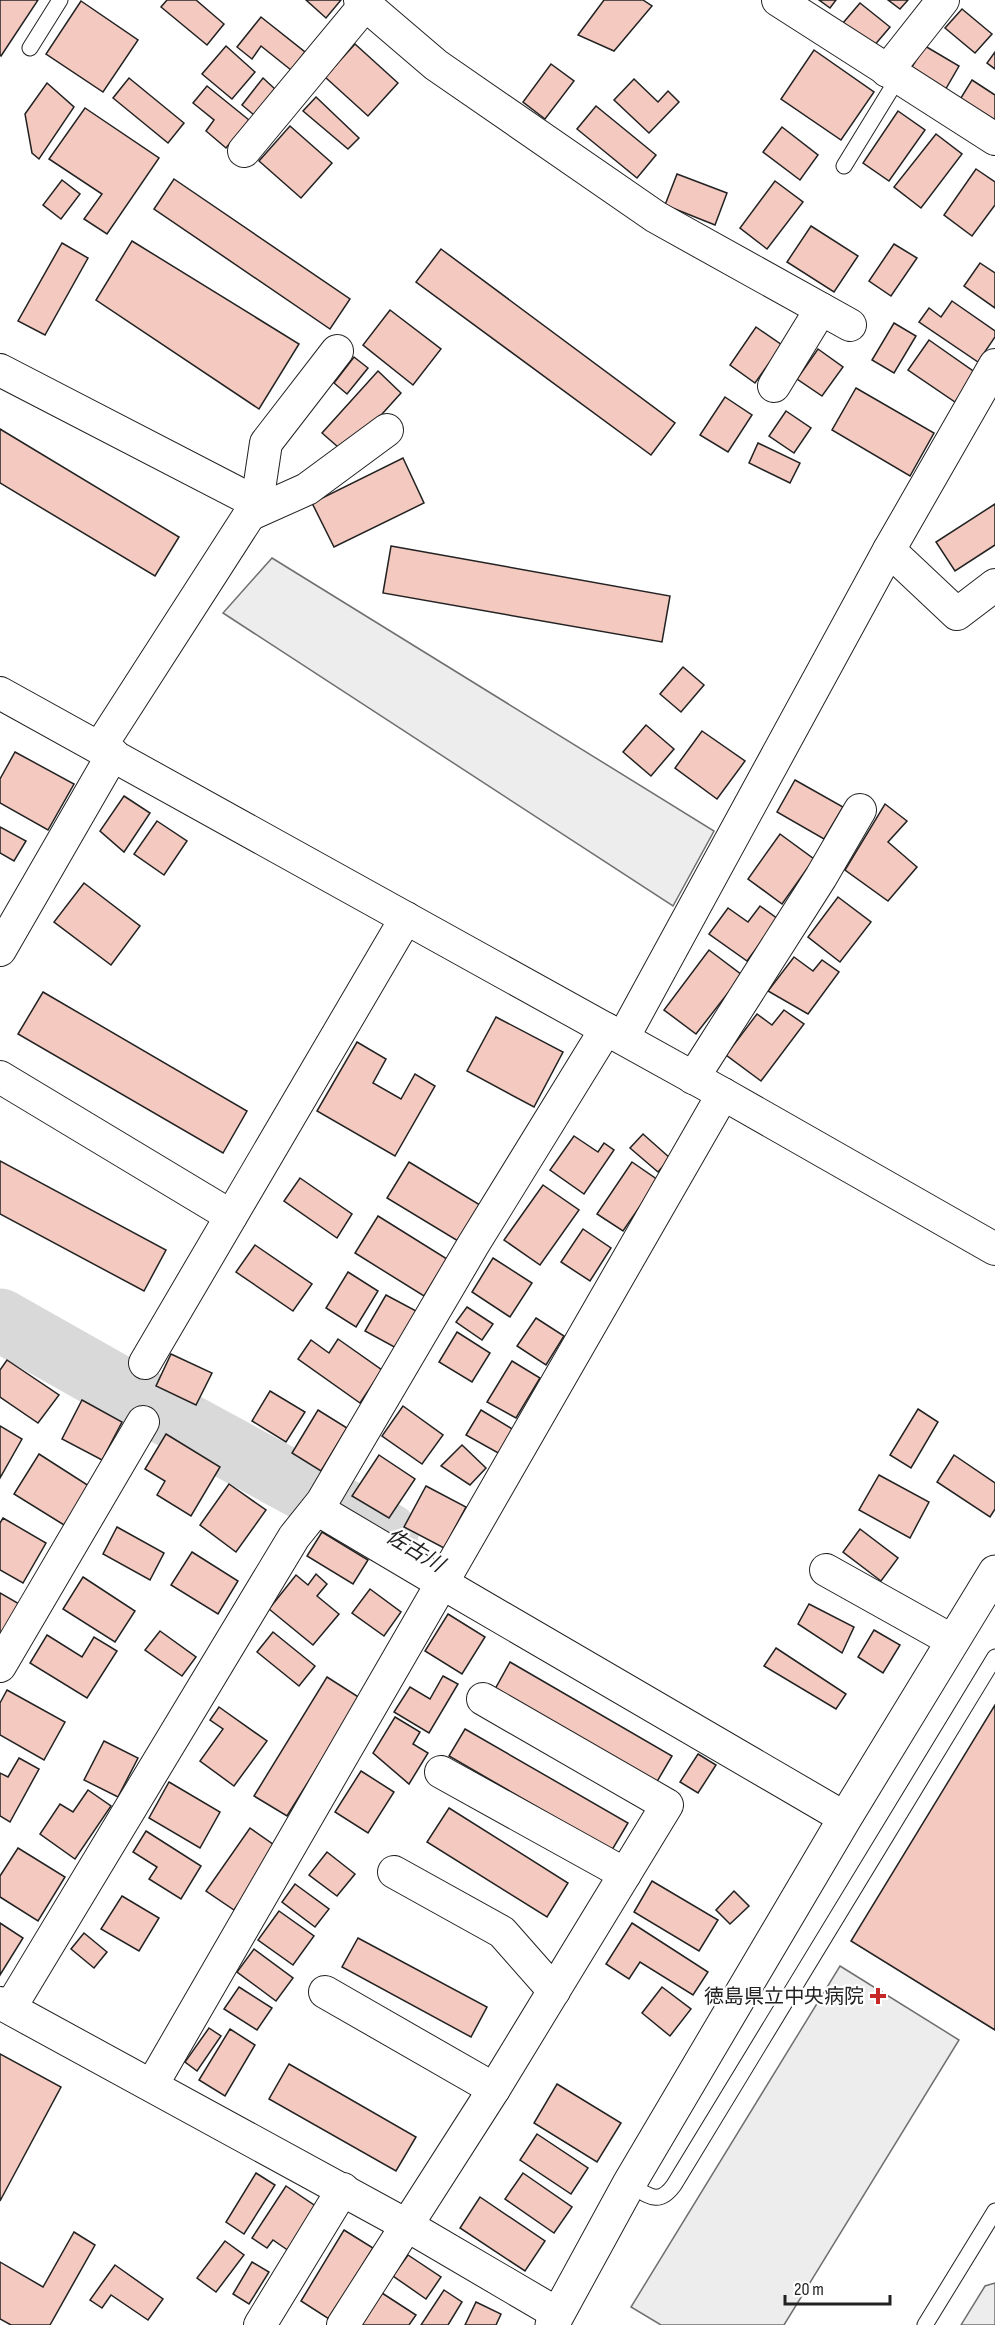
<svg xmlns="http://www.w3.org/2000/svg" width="995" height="2325" viewBox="0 0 995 2325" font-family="'Sofia Sans Condensed','Noto Sans JP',sans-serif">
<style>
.parking{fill:#ededed;stroke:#6f6f6f;stroke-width:1.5}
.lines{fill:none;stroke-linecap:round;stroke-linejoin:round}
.river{stroke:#d9d9d9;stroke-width:63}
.building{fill:#f3c9c0;stroke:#222;stroke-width:1.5}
.lane-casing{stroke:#222;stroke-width:17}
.street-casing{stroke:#222;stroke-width:34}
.secondary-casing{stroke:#222;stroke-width:35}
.lane{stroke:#fff;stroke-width:15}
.street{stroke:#fff;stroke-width:32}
.secondary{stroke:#fff;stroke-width:33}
.poi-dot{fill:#c62828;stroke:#fff;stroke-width:2}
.labels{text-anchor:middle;stroke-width:4.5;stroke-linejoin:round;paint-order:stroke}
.poi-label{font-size:20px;fill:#222;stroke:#fff;text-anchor:end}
.water-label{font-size:21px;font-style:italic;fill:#222;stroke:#fff}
</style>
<rect width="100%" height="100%" fill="#fff"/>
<g class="parking">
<path d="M272,558L714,831L673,906L223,613Z"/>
<path d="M840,1966L959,2040L784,2325H661L631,2307Z"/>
<path d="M995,2283V2325H961L985,2286Z"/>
</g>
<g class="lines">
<path class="river" d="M0,1320L161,1411L387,1534"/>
</g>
<g class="building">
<path d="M0,0H38L1,56L0,55Z"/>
<path d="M167,0H196L224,24L207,45L161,7Z"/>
<path d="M306,0H341L326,18Z"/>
<path d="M604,0H643L652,6L614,51L578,35Z"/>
<path d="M819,0H836L830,8Z"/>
<path d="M888,0H908L900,9Z"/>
<path d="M81,1L138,40L103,92L46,54Z"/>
<path d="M860,3L890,27L873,47L843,23Z"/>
<path d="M962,9L992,34L975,53L945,28Z"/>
<path d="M261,17L305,52L291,70L261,46L252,59L237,47Z"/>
<path d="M355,44L398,83L368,116L325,77Z"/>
<path d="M226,46L255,72L232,99L202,74Z"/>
<path d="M925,46L959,66L944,92L910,70Z"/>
<path d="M814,50L874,92L841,140L781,99Z"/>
<path d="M995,52V69L987,63Z"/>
<path d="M551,64L574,81L545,119L523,102Z"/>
<path d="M129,78L184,123L168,143L113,98Z"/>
<path d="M263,78L275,89L254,115L242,105Z"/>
<path d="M634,79L658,102L668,91L679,102L649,133L614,100Z"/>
<path d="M972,80L995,95V124L959,101Z"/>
<path d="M47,83L74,107L39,159L32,153L25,114Z"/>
<path d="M207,86L249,120L226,148L206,131L214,120L193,103Z"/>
<path d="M316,97L359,138L348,149L303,111Z"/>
<path d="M596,106L656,155L637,178L577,129Z"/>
<path d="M85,108L159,158L107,234L84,219L102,194L49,159Z"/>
<path d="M898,111L925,130L889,181L863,163Z"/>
<path d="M290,126L332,163L301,198L259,161Z"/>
<path d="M782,127L818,155L800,180L763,152Z"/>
<path d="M936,134L962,154L921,208L894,187Z"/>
<path d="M976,169L995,182V205L972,236L944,215Z"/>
<path d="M677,174L727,193L715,225L665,205Z"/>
<path d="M174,179L350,299L330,329L154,209Z"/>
<path d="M62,180L80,194L61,219L43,205Z"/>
<path d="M775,181L803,202L767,249L740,228Z"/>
<path d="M811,226L858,256L834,292L787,262Z"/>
<path d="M132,241L299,344L259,409L96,300Z"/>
<path d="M62,243L88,258L45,335L18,321Z"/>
<path d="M894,244L917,258L891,296L869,281Z"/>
<path d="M441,249L675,423L651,455L416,282Z"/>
<path d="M980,263L995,273V308L964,286Z"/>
<path d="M952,301L995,331V337L978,362L919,322L929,308L941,317Z"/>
<path d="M390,310L441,349L413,385L363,345Z"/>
<path d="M894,323L916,336L894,373L872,360Z"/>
<path d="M756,327L782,345L755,383L730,365Z"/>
<path d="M929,340L976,373L955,402L908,370Z"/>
<path d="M818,349L843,367L822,396L797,379Z"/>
<path d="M354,357L368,368L347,394L334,383Z"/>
<path d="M378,371L401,393L346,454L322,433Z"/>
<path d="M856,388L934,433L910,476L832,430Z"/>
<path d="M725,397L752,415L728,452L700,435Z"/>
<path d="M786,411L811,428L794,453L769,436Z"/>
<path d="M0,429L179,537L155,576L0,483Z"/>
<path d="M758,443L800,463L790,483L749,463Z"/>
<path d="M403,458L424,503L334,547L312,503Z"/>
<path d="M995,504V545L955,571L936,542Z"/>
<path d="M391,546L670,596L662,642L383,593Z"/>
<path d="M683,667L704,685L681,712L660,694Z"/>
<path d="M646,725L674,749L651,776L623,752Z"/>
<path d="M702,731L745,761L717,799L675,768Z"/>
<path d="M15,752L74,784L48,830L0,803V779Z"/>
<path d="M795,780L843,807L824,839L777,812Z"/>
<path d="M124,796L150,813L124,852L100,831Z"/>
<path d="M885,804L907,821L888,842L917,867L888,901L845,870Z"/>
<path d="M157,821L187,841L164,875L134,854Z"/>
<path d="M0,827L26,841L14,861L0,853Z"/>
<path d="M780,834L814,859L782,904L748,879Z"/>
<path d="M84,883L140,926L111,965L54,922Z"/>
<path d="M838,897L871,922L840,962L808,937Z"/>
<path d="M760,906L778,919L747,961L709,934L728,908L748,922Z"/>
<path d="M709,950L742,975L696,1034L664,1010Z"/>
<path d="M794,957L813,971L822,960L839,972L808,1014L768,991Z"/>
<path d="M43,992L247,1111L223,1153L18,1034Z"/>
<path d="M784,1010L804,1024L761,1081L726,1055L757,1014L772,1025Z"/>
<path d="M496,1017L563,1052L534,1107L467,1071Z"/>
<path d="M357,1042L386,1059L373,1083L401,1099L415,1074L435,1086L395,1156L317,1111Z"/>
<path d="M643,1134L670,1158L658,1172L630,1148Z"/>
<path d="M574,1136L598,1152L604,1143L614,1150L584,1194L550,1170Z"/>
<path d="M0,1161L166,1250L144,1291L0,1214Z"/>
<path d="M409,1162L480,1205L458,1241L387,1198Z"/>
<path d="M632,1162L658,1180L623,1231L597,1214Z"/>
<path d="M300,1178L352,1214L337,1238L284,1201Z"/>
<path d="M543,1185L579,1210L540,1265L504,1240Z"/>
<path d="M378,1216L447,1259L424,1296L355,1253Z"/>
<path d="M583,1229L611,1248L590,1281L561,1262Z"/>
<path d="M255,1245L312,1284L293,1311L236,1272Z"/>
<path d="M493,1258L532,1283L510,1317L472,1292Z"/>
<path d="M348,1272L378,1291L356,1327L326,1308Z"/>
<path d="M386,1295L418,1312L398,1349L365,1331Z"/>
<path d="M467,1307L493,1324L482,1340L456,1322Z"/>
<path d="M536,1318L564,1336L546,1365L517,1346Z"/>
<path d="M457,1332L490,1353L472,1382L439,1362Z"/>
<path d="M338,1339L382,1370L360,1403L298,1359L311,1340L329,1353Z"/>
<path d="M171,1354L212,1373L196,1405L156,1386Z"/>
<path d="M7,1360L59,1395L38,1423L0,1397V1370Z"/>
<path d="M512,1361L540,1378L516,1418L487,1402Z"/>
<path d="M270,1391L305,1412L286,1442L252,1421Z"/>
<path d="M82,1400L122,1422L102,1460L62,1439Z"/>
<path d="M403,1406L443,1435L422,1464L382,1436Z"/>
<path d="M918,1409L938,1422L911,1468L890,1455Z"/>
<path d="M318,1410L347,1428L321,1471L292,1453Z"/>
<path d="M481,1410L514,1430L500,1454L466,1435Z"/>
<path d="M0,1426L22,1439L0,1478Z"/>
<path d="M166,1434L220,1467L191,1516L157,1495L165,1481L145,1469Z"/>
<path d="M462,1445L486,1468L470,1485L441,1466Z"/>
<path d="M39,1454L89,1486L64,1525L14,1494Z"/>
<path d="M379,1455L415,1479L389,1518L352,1496Z"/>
<path d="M954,1455L995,1483V1509L990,1517L937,1482Z"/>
<path d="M879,1475L929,1502L910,1538L859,1510Z"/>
<path d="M229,1484L266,1510L236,1552L200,1525Z"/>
<path d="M426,1486L466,1507L444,1548L404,1527Z"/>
<path d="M3,1518L46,1543L23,1583L0,1570V1523Z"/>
<path d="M117,1527L164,1553L150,1580L103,1554Z"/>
<path d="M860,1529L898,1558L881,1581L843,1552Z"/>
<path d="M322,1532L368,1560L353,1584L307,1556Z"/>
<path d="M192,1552L238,1581L218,1614L171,1585Z"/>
<path d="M316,1574L327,1584L317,1596L339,1614L313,1645L269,1609L296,1575L308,1585Z"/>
<path d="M83,1577L135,1611L115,1642L63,1609Z"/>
<path d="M370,1589L401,1612L384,1636L352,1613Z"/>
<path d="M0,1593L21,1605L0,1640Z"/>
<path d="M809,1604L854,1627L842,1653L798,1624Z"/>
<path d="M448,1614L485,1637L462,1674L425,1651Z"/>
<path d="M874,1630L900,1645L883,1673L858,1657Z"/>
<path d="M160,1631L196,1657L182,1676L145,1650Z"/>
<path d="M273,1632L315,1666L299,1686L257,1652Z"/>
<path d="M47,1635L82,1657L94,1637L117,1651L87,1698L30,1663Z"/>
<path d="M776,1648L846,1694L836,1709L764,1666Z"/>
<path d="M510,1662L672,1756L655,1785L494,1691Z"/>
<path d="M443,1676L458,1684L429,1733L394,1712L410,1687L430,1699Z"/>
<path d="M327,1677L360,1698L287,1816L254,1796Z"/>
<path d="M7,1690L65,1722L44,1760L0,1735V1703Z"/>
<path d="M995,1705V2030L851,1941Z"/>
<path d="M219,1707L267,1741L234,1786L200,1761L223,1729L210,1720Z"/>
<path d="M395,1717L420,1732L413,1744L428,1753L409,1784L373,1753Z"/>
<path d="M465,1729L628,1823L612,1850L449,1756Z"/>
<path d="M104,1741L138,1758L118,1797L84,1780Z"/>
<path d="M698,1754L716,1765L698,1793L680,1782Z"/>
<path d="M19,1758L39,1769L10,1822L0,1816V1773L8,1777Z"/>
<path d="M361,1771L394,1792L368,1833L335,1812Z"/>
<path d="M169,1782L220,1812L200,1848L149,1818Z"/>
<path d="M88,1790L111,1806L75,1859L40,1834L60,1804L73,1812Z"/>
<path d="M449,1808L568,1883L547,1917L427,1842Z"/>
<path d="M250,1828L277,1847L234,1910L206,1891Z"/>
<path d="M146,1831L201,1866L181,1899L149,1879L157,1867L133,1852Z"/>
<path d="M18,1848L65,1877L38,1921L0,1897V1876Z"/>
<path d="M327,1852L355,1874L337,1896L309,1875Z"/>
<path d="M652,1881L718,1920L699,1951L634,1912Z"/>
<path d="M295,1884L329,1909L315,1927L282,1902Z"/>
<path d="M734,1891L749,1906L730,1924L716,1910Z"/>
<path d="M122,1896L159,1918L139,1951L101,1929Z"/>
<path d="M279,1911L314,1936L293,1965L258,1940Z"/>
<path d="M0,1923L23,1938L0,1975Z"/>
<path d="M632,1923L708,1972L693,1995L640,1962L629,1979L606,1964Z"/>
<path d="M84,1933L107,1952L94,1968L71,1949Z"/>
<path d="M358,1938L487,2007L471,2037L342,1967Z"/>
<path d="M254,1949L293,1978L276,2001L237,1972Z"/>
<path d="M239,1987L272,2008L257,2030L224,2009Z"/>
<path d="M662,1987L691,2009L670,2036L642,2013Z"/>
<path d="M209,2028L221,2036L197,2071L185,2062Z"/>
<path d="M230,2029L255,2045L225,2096L199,2080Z"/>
<path d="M0,2054L61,2087L0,2201Z"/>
<path d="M289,2064L416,2137L396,2171L269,2099Z"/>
<path d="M557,2084L621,2123L597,2162L534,2123Z"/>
<path d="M537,2134L588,2168L571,2194L520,2160Z"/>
<path d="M256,2173L275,2185L244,2234L226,2222Z"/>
<path d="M523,2173L572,2207L554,2233L505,2199Z"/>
<path d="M286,2186L317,2207L289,2251L273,2240L267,2248L252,2238Z"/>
<path d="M480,2197L545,2241L525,2271L460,2228Z"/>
<path d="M344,2230L373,2248L329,2319L301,2301Z"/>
<path d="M74,2232L95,2245L50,2325H11L0,2319V2262L43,2287Z"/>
<path d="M225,2241L244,2255L216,2292L197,2278Z"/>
<path d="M408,2255L441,2277L426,2299L393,2276Z"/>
<path d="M252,2262L269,2272L249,2304L233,2294Z"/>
<path d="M115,2265L163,2299L148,2320L111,2295L102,2308L90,2300Z"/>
<path d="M444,2290L462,2302L448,2325H421Z"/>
<path d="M382,2293L416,2315L409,2325H361Z"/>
<path d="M476,2302L501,2314L496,2325H465Z"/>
</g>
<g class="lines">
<g class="lane-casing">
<g id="lane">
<path d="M30,48L60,0"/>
<path d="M844,166L898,78"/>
<path d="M629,2184C648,2195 658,2207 674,2185L995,1657"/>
<path d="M925,2325L995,2211"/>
</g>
</g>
<g class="street-casing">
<g id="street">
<path d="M360,0L436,65L656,217L850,325"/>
<path d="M778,0L995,139"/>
<path d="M887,71L943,0"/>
<path d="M244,151L365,5"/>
<path d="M0,370L257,503L100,747"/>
<path d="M774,386L821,309"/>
<path d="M257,503L266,443L337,351"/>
<path d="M249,515L307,489L387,430"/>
<path d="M889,550L957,614L995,585"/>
<path d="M0,693L723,1094L995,1249"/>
<path d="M0,950L113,754"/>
<path d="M623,1038L889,550L995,365"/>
<path d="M0,1077L231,1216"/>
<path d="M693,1078L821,877L860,810"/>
<path d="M145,1363L406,918"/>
<path d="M317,1509L442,1583L723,1094"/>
<path d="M826,1570L953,1641"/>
<path d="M0,1666L143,1422"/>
<path d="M441,1772L625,1874"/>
<path d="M394,1872L502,1932L554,1991"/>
<path d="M325,1992L494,2089"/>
<path d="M0,2003L408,2226L558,2314"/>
<path d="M10,2008L294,1537L322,1502L473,1245L606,1029"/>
<path d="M152,2085L442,1583L845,1818"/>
<path d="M260,2325L343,2189"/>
<path d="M343,2325L494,2089L667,1805L483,1699"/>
</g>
</g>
<g class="secondary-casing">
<path id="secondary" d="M552,2325L629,2184L845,1818L995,1572"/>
</g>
<use href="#lane" class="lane"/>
<use href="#street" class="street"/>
<use href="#secondary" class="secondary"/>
</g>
<path class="poi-dot" d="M875 1987h6v6h6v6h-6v6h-6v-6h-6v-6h6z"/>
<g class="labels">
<g class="poi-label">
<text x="864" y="2003">徳島県立中央病院</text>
</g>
<g class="water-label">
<text transform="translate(415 1550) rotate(31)" y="7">佐古川</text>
</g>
</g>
<path d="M785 2295v9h105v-9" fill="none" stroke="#222222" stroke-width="3"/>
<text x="794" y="2295" font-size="18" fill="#222222" stroke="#ffffff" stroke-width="4.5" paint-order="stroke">20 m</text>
</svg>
